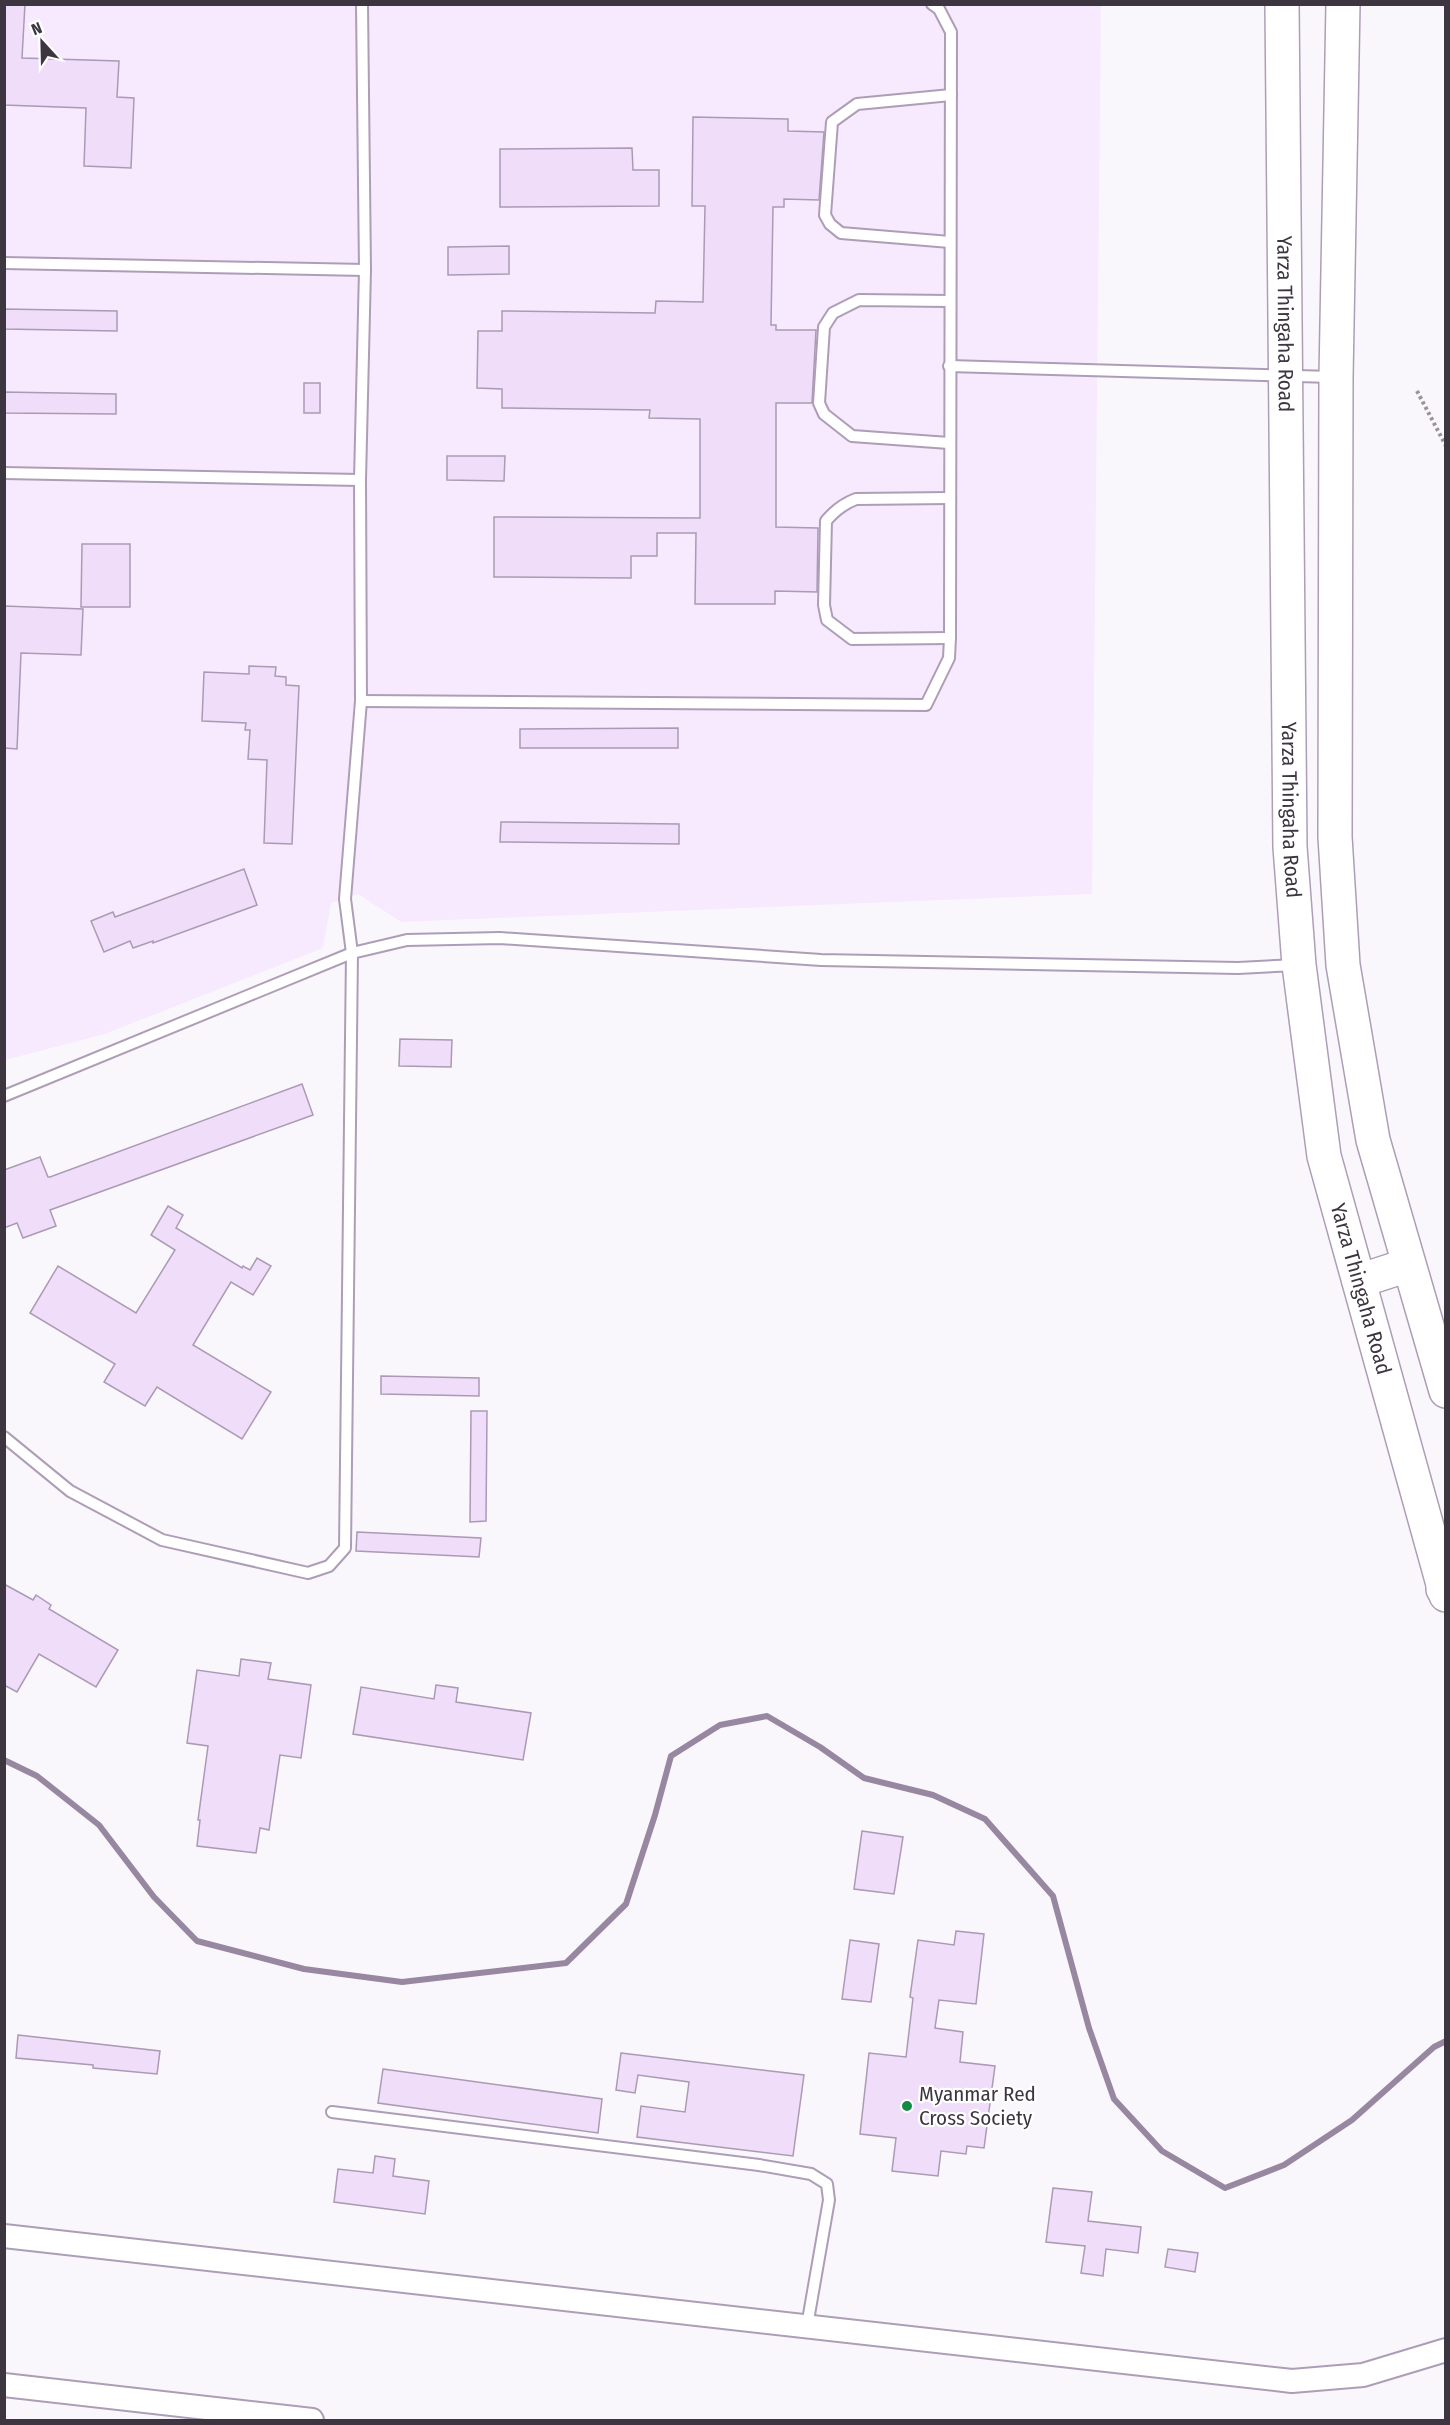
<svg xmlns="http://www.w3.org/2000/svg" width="1450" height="2425" viewBox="0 0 1450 2425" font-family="'Fira Sans Condensed',sans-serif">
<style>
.built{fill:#f7eafe}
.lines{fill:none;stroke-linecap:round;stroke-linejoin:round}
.stream{stroke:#9787a0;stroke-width:6}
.building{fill:#efddf9;stroke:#ab9ab4;stroke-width:1.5}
.lane-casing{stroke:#ae9db7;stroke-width:14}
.street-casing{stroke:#ae9db7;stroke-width:26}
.primary-casing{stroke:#ae9db7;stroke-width:36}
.highway-casing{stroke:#ae9db7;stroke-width:36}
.path{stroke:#98939b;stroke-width:4;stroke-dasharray:3 3;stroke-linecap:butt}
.lane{stroke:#fff;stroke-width:10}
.street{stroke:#fff;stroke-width:22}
.primary{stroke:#fff;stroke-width:33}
.highway{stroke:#fff;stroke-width:33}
.poi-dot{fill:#148b46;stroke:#fff;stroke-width:2}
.labels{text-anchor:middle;stroke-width:4.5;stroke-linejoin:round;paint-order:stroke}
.street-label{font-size:21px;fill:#3d3641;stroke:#fff}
.poi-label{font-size:21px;fill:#3d3641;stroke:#fff;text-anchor:start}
</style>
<rect width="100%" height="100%" fill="#faf7fc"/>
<path class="built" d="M5,5H1101L1092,894L401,922L358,894L331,903L323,948L105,1034L5,1060Z"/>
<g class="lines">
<path class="stream" d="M4,1760L37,1776L99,1825L154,1897L197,1941L304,1969L402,1982L566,1963L626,1904L655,1815L671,1756L720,1725L767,1716L820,1747L864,1778L933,1795L985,1819L1053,1896L1089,2028L1114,2099L1162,2151L1225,2188L1284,2165L1352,2120L1434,2047L1446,2041"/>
</g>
<g class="building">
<path d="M4,4H25L22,58L119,61L117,97L134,98L131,168L84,166L86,108L4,105Z"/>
<path d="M693,117L788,119V131L824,132L819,200L784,199V207H773L771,325H776V330H816L812,403H776V527L818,528L817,592L775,591V604H695L696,533H657V556H631V578L494,577V517L700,518V419L649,418L650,410L502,408V389L477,388L478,331H502V311L655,313L656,301L703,302L705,206H692Z"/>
<path d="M632,148L633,170H659V206L500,207V149Z"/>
<path d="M509,246V274L448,275V247Z"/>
<path d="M4,309L117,311V331L4,329Z"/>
<rect x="304" y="383" width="16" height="30"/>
<path d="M4,392L116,394V414L4,413Z"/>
<path d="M447,456H505L504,481L447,480Z"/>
<path d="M82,544H130V607H81Z"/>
<path d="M4,606L83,609L81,655L21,653L17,749L4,748Z"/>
<path d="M249,666L276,667L275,676L286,677V685L299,686L292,844L264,843L267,760L248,759L250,730H245L246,723L202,721L204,672L249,674Z"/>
<path d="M678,728V748H520V729Z"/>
<path d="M501,822L679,824V844L500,842Z"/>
<path d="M244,869L257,905L153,943V941L133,948L130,941L104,952L91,921L113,912L115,917Z"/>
<path d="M400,1039L452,1040L451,1067L399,1066Z"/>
<path d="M302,1084L313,1115L50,1210L56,1226L23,1238L17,1223L4,1228V1170L40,1157L48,1177H50Z"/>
<path d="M168,1206L183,1215L176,1228L242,1268L243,1266L250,1270L257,1258L271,1266L253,1295L231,1282L193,1345L271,1392L242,1439L157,1387L145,1406L104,1382L115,1364L30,1313L58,1266L136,1313L175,1250L151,1235Z"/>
<path d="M381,1376L479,1378V1396L381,1394Z"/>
<path d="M471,1411H487L486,1521L470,1522Z"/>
<path d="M357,1532L481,1538L479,1557L356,1551Z"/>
<path d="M4,1584L33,1600L36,1595L51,1605L49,1609L118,1650L96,1687L39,1654L17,1692L4,1685Z"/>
<path d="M241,1659L271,1663L268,1679L311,1685L301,1758L280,1755L269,1830L260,1828L256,1853L197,1846L200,1820H198L208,1746L187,1743L197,1670L239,1676Z"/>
<path d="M436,1685L458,1688L456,1702L531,1713L523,1760L353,1734L361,1687L434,1699Z"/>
<path d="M862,1831L903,1837L894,1894L854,1889Z"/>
<path d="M956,1931L984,1934L976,2004L939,2000L935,2028L963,2032L960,2062L995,2066L984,2148L967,2146L966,2154L941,2151L938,2176L892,2171L896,2138L860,2134L869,2053L906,2057L913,1998L910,1997L918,1940L954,1945Z"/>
<path d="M850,1940L879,1944L871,2002L842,1999Z"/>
<path d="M18,2035L160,2051L157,2074L93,2068V2065L16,2058Z"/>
<path d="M621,2053L804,2075L793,2156L637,2137L641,2106L685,2112L689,2082L638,2075L635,2093L616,2090Z"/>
<path d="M383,2069L602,2099L598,2133L378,2103Z"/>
<path d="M375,2156L395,2159L393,2176L429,2181L425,2214L334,2202L338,2169L373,2173Z"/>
<path d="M1053,2188L1092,2192L1088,2221L1141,2227L1138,2253L1106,2249L1103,2276L1081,2273L1085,2246L1046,2242Z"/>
<path d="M1168,2249L1198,2253L1195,2272L1165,2267Z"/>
</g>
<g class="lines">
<g class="lane-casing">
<g id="lane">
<path d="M950,242L841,233L830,224L825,215L832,122L857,104L951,95"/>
<path d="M4,263L365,270"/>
<path d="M949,366L1332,377"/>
<path d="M949,443L852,436L824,414L819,403L824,327L833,313L859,300L949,301"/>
<path d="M4,473L360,480"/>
<path d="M949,498L856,499C843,504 835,510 826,521L824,605L827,620L852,639L950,638"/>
<path d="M361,701L926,705L949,658L950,638L951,32L939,9L932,4"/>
<path d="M4,1096L352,953L407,940L500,938L821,960L1238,968L1296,965"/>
<path d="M4,1437L70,1491L162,1540L308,1573L329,1566L345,1548L352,953L345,899L361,701L360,480L365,270L362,4"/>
<path d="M332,2112L759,2165L811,2174L827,2184L829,2200L807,2326"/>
</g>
</g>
<g class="street-casing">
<g id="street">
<path d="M4,2236L1292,2381L1363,2375L1446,2350"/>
<path d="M4,2385L312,2420"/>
</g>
</g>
<g class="primary-casing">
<g id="primary">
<path id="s1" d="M1282,4L1290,847L1299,965L1324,1156L1446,1595"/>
<path d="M1343,4L1336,377L1335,837L1343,965L1373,1140L1446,1391"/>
</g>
</g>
<g class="highway-casing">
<g id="highway">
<path d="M1359,1281L1408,1265"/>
<path d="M1443,1589L1446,1588"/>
</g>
</g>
<path class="path" d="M1417,391L1446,446"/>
<use href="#lane" class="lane"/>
<use href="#street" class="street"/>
<use href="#primary" class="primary"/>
<use href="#highway" class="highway"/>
</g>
<circle class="poi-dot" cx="907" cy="2106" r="6"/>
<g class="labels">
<g class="street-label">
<text dy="7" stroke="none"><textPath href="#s1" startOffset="320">Yarza Thingaha Road</textPath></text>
<text dy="7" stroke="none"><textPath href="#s1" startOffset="806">Yarza Thingaha Road</textPath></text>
<text dy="7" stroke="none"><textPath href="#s1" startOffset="1292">Yarza Thingaha Road</textPath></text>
</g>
<g class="poi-label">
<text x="919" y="2101">Myanmar Red<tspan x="919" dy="24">Cross Society</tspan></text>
</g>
</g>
<rect width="1450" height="2425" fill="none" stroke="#3d3641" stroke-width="12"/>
<g transform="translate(42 42) rotate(338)" stroke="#ffffff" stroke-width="4.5" paint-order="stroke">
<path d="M0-4.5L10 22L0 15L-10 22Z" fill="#3d3641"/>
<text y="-9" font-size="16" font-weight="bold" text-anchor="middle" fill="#3d3641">N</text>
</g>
</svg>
